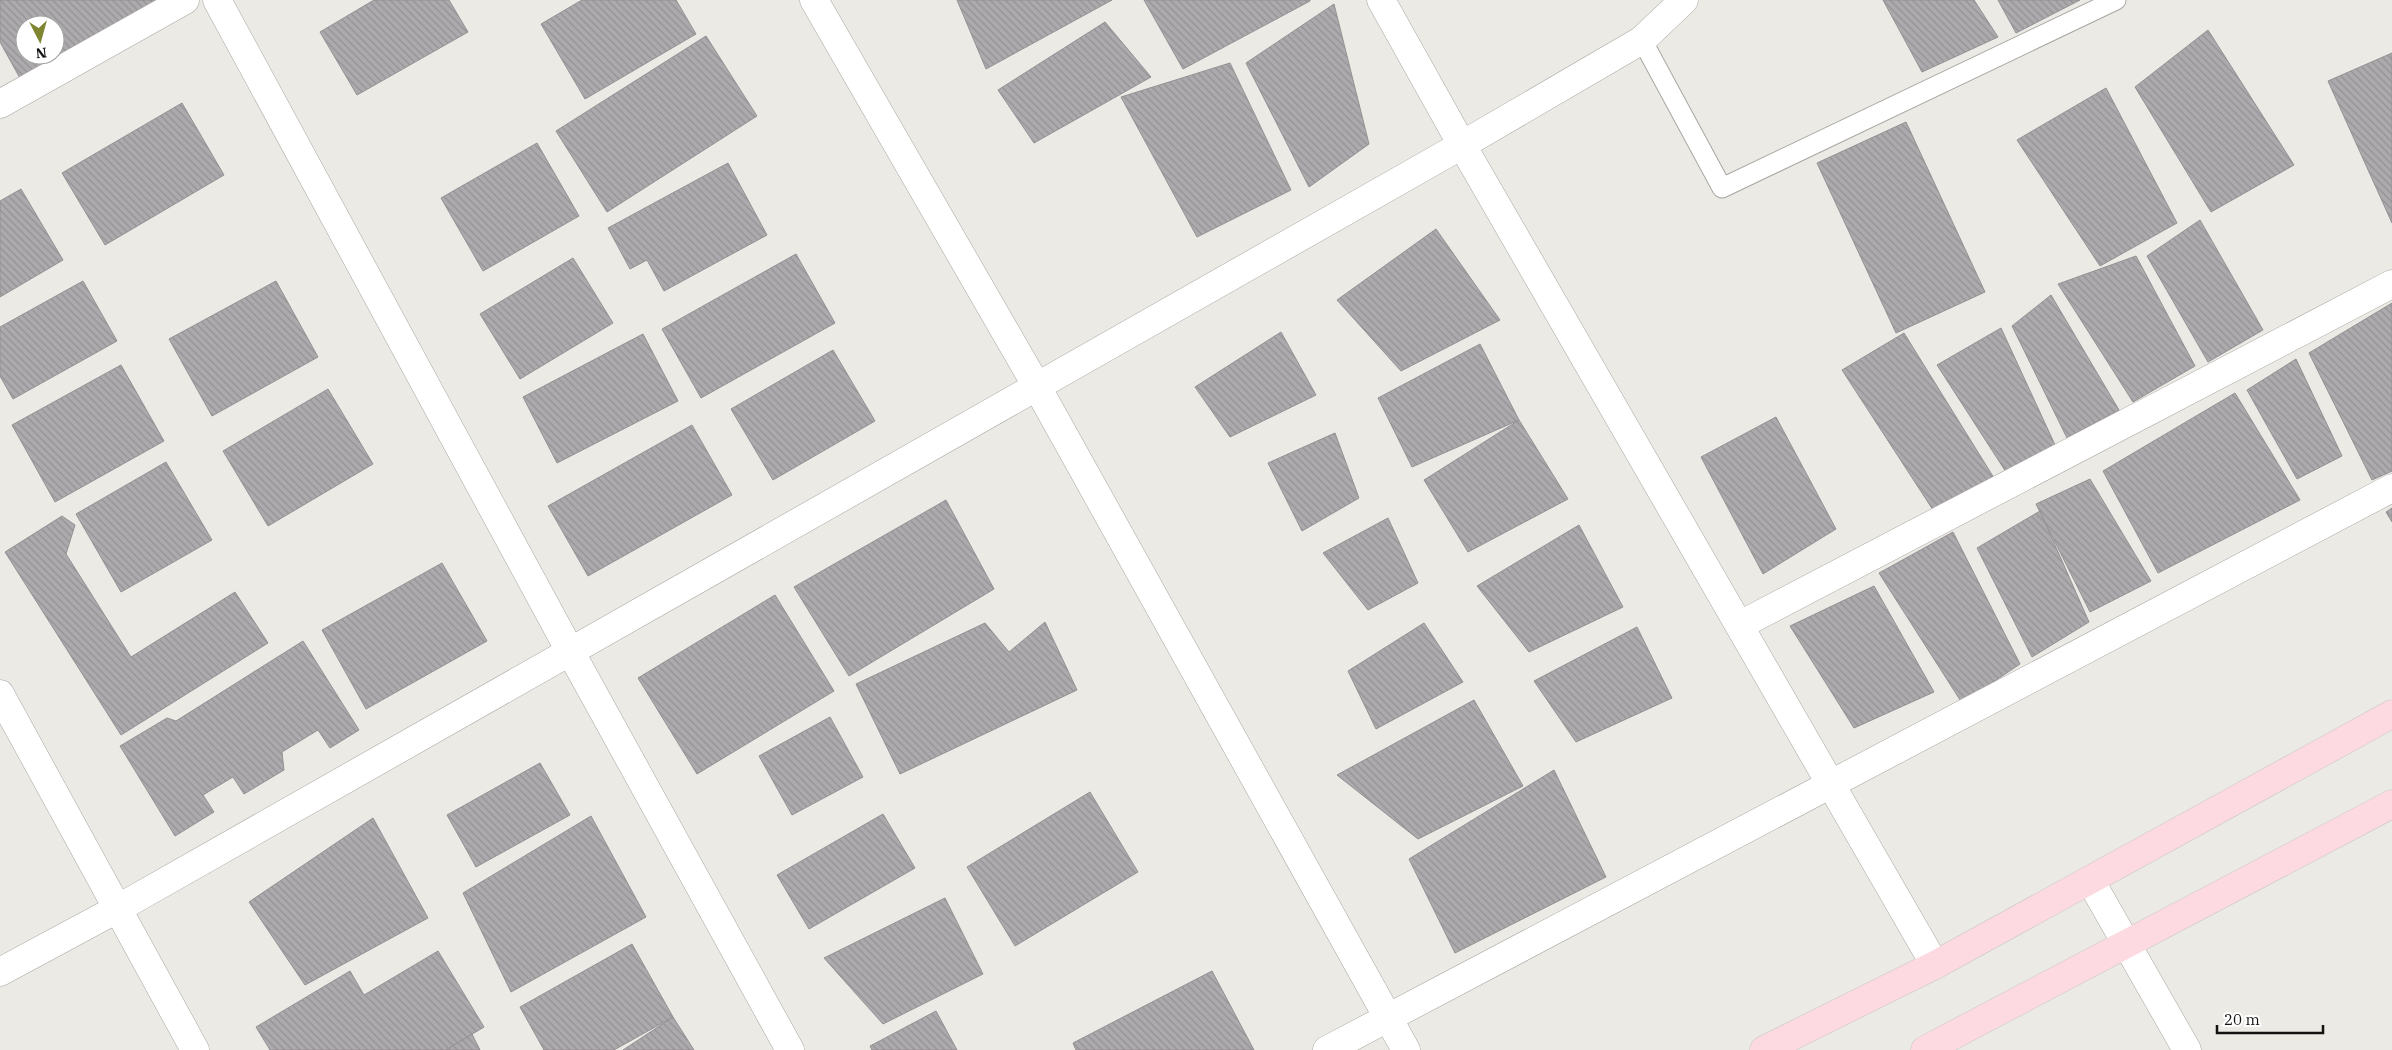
<svg xmlns="http://www.w3.org/2000/svg" width="2392" height="1050" viewBox="0 0 2392 1050" font-family="'IBM Plex Serif',serif">
<style>
.building{fill:url(#building-back-hatch);stroke:#949094;fill-rule:evenodd}
.lines{fill:none;stroke-linecap:round;stroke-linejoin:round}
.service-casing{stroke:#a9a7a2;stroke-width:21}
.minor-casing{stroke:#a9a7a2;stroke-width:29}
.primary-casing{stroke:#c7c6c6;stroke-width:29}
.service{stroke:#fff;stroke-width:19}
.minor{stroke:#fff;stroke-width:28}
.primary{stroke:#fddae2;stroke-width:28}
</style>
<defs>
<pattern id="building-back-hatch" width="6" height="6" patternUnits="userSpaceOnUse" patternTransform="scale(1.25)"><rect width="6" height="6" fill="#adaaae"/><path d="M-1 5l2 2M0 0l6 6M5-1l2 2" fill="none" stroke="#949195"/></pattern>
</defs>
<rect width="100%" height="100%" fill="#eceae5"/>
<g class="building">
<path d="M0,0H160L21,80L0,42ZM25,25H55V55H25Z"/>
<path d="M374,0H449L468,32L357,95L320,32Z"/>
<path d="M582,0H676L696,34L585,99L541,24Z"/>
<path d="M957,0H1112L986,69Z"/>
<path d="M1144,0H1310V1L1183,69Z"/>
<path d="M1883,0H1974L1998,37L1922,72Z"/>
<path d="M1998,0H2080L2016,33Z"/>
<path d="M1334,4L1369,144L1309,187L1246,63Z"/>
<path d="M1105,22L1151,77L1034,143L998,90Z"/>
<path d="M2208,30L2294,165L2211,212L2135,87Z"/>
<path d="M706,36L757,116L607,212L556,131Z"/>
<path d="M2392,53V223L2328,81Z"/>
<path d="M1230,63L1291,190L1197,237L1121,97Z"/>
<path d="M2106,88L2177,223L2100,266L2017,140Z"/>
<path d="M182,103L224,175L105,245L62,173Z"/>
<path d="M1906,122L1985,292L1896,333L1817,163Z"/>
<path d="M537,143L579,216L483,271L441,198Z"/>
<path d="M728,163L767,235L664,291L647,260L630,269L608,228Z"/>
<path d="M21,189L63,260L0,297V201Z"/>
<path d="M2200,220L2263,330L2208,362L2147,256Z"/>
<path d="M1436,229L1500,320L1401,371L1337,300Z"/>
<path d="M796,254L835,323L701,398L662,329Z"/>
<path d="M2136,256L2195,366L2133,402L2058,284Z"/>
<path d="M573,258L613,323L520,379L480,314Z"/>
<path d="M83,281L117,341L13,399L0,376V327Z"/>
<path d="M276,281L318,357L212,416L169,339Z"/>
<path d="M2051,295L2119,410L2067,438L2012,326Z"/>
<path d="M2392,303V471L2372,480L2309,353Z"/>
<path d="M2001,328L2056,447L2006,472L1937,365Z"/>
<path d="M1281,332L1316,395L1230,437L1195,387Z"/>
<path d="M1904,333L1994,478L1935,513L1842,370Z"/>
<path d="M643,334L678,401L557,463L523,397Z"/>
<path d="M1480,344L1519,420L1412,467L1378,398Z"/>
<path d="M833,350L875,421L773,480L731,409Z"/>
<path d="M2296,359L2342,456L2297,479L2247,390Z"/>
<path d="M121,365L164,441L55,502L12,425Z"/>
<path d="M328,389L373,464L268,526L223,451Z"/>
<path d="M2235,393L2300,500L2158,573L2103,471Z"/>
<path d="M1776,417L1836,529L1763,574L1701,457Z"/>
<path d="M1519,420L1568,499L1468,552L1424,480Z"/>
<path d="M692,425L732,495L588,576L548,506Z"/>
<path d="M1335,433L1359,498L1302,531L1268,463Z"/>
<path d="M166,462L212,540L121,592L76,514Z"/>
<path d="M2090,479L2151,581L2090,612L2036,504Z"/>
<path d="M946,500L994,589L849,676L794,587Z"/>
<path d="M2392,508V522L2386,512Z"/>
<path d="M2040,511L2089,622L2032,657L1977,548Z"/>
<path d="M62,516L75,525L66,554L131,657L235,592L268,643L121,735L5,552Z"/>
<path d="M1388,518L1418,583L1368,610L1323,553Z"/>
<path d="M1579,525L1623,607L1529,652L1477,586Z"/>
<path d="M1953,532L2020,664L1962,703L1879,573Z"/>
<path d="M442,563L487,641L366,709L322,630Z"/>
<path d="M1874,586L1934,692L1854,728L1790,626Z"/>
<path d="M775,595L834,691L697,774L638,678Z"/>
<path d="M1045,622L1077,690L900,774L856,684L985,623L1009,652Z"/>
<path d="M1424,623L1463,682L1376,729L1348,671Z"/>
<path d="M1637,627L1672,698L1576,742L1534,681Z"/>
<path d="M303,641L359,730L330,748L318,730L282,752L284,770L244,794L233,777L203,795L214,812L175,836L120,746L167,718L176,721Z"/>
<path d="M1474,700L1523,786L1418,839L1337,775Z"/>
<path d="M830,717L863,777L792,815L759,756Z"/>
<path d="M540,763L570,815L476,867L447,815Z"/>
<path d="M1554,770L1606,877L1455,953L1409,859Z"/>
<path d="M1090,792L1138,872L1015,946L967,867Z"/>
<path d="M883,814L915,868L809,929L777,875Z"/>
<path d="M591,816L646,917L511,992L463,893Z"/>
<path d="M373,818L428,918L305,985L249,902Z"/>
<path d="M945,898L983,974L883,1024L824,958Z"/>
<path d="M632,944L673,1017L614,1050H544L520,1007Z"/>
<path d="M438,951L484,1027L446,1050H270L256,1027L350,971L364,995Z"/>
<path d="M1212,971L1254,1050H1076L1073,1043Z"/>
<path d="M936,1011L957,1050H872L870,1046Z"/>
<path d="M673,1017L694,1050H623Z"/>
<path d="M472,1034L480,1050H446Z"/>
</g>
<g class="lines">
<g class="service-casing">
<path id="service" d="M1642,40L1722,188L2116,0"/>
</g>
<g class="minor-casing">
<g id="minor">
<path d="M217,0L570,651L790,1050"/>
<path d="M814,0L1036,385L1406,1050"/>
<path d="M1381,0L1462,145L1935,965"/>
<path d="M0,104L185,0"/>
<path d="M1740,625L2392,284"/>
<path d="M0,694L195,1050"/>
<path d="M2090,880L2187,1050"/>
<path d="M0,972L117,909L1462,145L1642,40L1684,0"/>
<path d="M1327,1050L2392,488"/>
</g>
</g>
<g class="primary-casing">
<g id="primary">
<path d="M1764,1050L1935,965L2392,714"/>
<path d="M1925,1050L2392,804"/>
</g>
</g>
<use href="#service" class="service"/>
<use href="#minor" class="minor"/>
<use href="#primary" class="primary"/>
</g>
<g transform="translate(40 40) rotate(174)"><circle r="24" fill="#ffffff" stroke="#a1a1a0"/>
<path d="M0-4L9 19L0 12L-9 19Z" fill="#7f8530"/>
<text y="-8" font-size="14" font-weight="bold" text-anchor="middle" fill="#141312">N</text>
</g>
<path d="M2217 1025v8h106v-8" fill="none" stroke="#141312" stroke-width="2.5"/>
<text x="2224" y="1025" font-size="15" fill="#141312" stroke="#ffffff" stroke-width="4" paint-order="stroke">20 m</text>
</svg>
